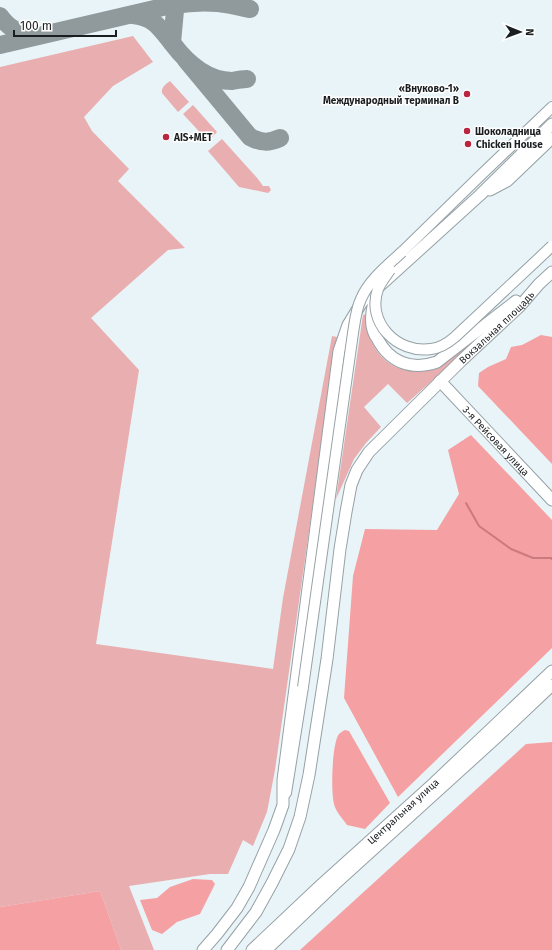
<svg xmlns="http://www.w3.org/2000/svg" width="552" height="950" viewBox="0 0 552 950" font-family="'Fira Sans',sans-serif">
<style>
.green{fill:#e9aeaf}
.forest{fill:#f5a0a3}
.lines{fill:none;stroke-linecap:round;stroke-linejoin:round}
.stream{stroke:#cb7a7d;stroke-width:2}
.taxiway{stroke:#90999c;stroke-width:18}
.tertiary-casing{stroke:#96a1a5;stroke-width:12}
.secondary-casing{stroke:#96a1a5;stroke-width:13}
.tertiary{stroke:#fff;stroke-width:10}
.secondary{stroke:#fff;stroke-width:11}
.tertiary-bridge-casing{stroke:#96a1a5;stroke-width:12;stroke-linecap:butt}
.tertiary-bridge{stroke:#fff;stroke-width:10}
.poi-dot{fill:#b8273f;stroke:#fff;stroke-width:1.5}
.labels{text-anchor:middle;stroke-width:3;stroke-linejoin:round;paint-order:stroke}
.poi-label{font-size:10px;font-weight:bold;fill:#1a1e20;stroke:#fff;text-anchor:start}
.street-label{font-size:10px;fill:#1a1e20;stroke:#fff}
</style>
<rect width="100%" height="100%" fill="#e8f4f8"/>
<g class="green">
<path d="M133,36L153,62L113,86L84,117L92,131L129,169L118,181L185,248L168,250L91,318L139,370L96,644L273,669L283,598L332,336L337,337L333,356L312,510L275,770L267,812L253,846L243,840L228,874H210L129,886L154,950H121L100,891L0,907V67Z"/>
<path d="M170,81L189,102L178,112L162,93C161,87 166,84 170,81Z"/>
<path d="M193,105L217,132L208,141L183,114Z"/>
<path d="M222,139L258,179L263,186H269L271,190L268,193L239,187L208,151Z"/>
<path d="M368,314C368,320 367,327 369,332C371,344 379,356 389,363C400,371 420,374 433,369C445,365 456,354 466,346L469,348L407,403L388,384L364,407L381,427L366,443L354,459L336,499L363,315Z"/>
</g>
<g class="forest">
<path d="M541,335L552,337V464L478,386L479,373L488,367L506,359L511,347L522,345Z"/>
<path d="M471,435L552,520V648L398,797L344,698L353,576L365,529L437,530L459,494L448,450Z"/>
<path d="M345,730L349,731L390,803L365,829L347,825C343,819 337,813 335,807C330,796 332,742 339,734C341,732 343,731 345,730Z"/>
<path d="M552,742V950H300L526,744Z"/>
<path d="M193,879L212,880L215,884L200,914L177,922L162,934L152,930L140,900L157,898L170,887Z"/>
<path d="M100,891L121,950H0V907Z"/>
</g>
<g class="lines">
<path class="stream" d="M466,503L479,526L511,549L533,558H551L552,559"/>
<g class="taxiway">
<path d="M176,0L174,21L172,43C187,63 206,81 232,81C237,80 242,79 247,79"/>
<path d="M173,5C192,2 212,1 231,5C237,6 243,8 250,9"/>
<path d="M133,15C154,17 160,28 172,43"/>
<path d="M0,16C9,29 22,35 37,36"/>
<path d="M0,45L163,7L173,5L183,0"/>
<path d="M186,60L250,137C261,143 269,143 280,138"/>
</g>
<g class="tertiary-casing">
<g id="tertiary">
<path d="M402,252L483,173L552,107"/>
<path d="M286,793L303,687"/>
</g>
</g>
<g class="secondary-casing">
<g id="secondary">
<path d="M490,190L507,181L552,138"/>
<path d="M374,302C372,310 370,321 373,330C374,333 375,336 377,338C389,362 411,371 437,362L516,301"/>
<path id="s1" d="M440,381L552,500"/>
<path d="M203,950L217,934L237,908L249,887L274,830L283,805V780L339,351L348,325L362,302L480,195L552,124"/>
<path id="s2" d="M227,950L256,912L272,883L289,849L300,817L309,775L327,659L340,549L346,512L351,485L357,470L369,452L461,361L520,306L539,284L552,272"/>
<path id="s3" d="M252,950L322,884L434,783L552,671"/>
<path d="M266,950L335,884L497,737L552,685"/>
</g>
</g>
<use href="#tertiary" class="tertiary"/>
<use href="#secondary" class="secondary"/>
<g class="tertiary-bridge-casing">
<g id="tertiary-bridge">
<path d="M390,270C386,276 381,282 378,289C366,322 397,354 431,349C440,348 448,343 455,337L552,246"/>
<path d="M303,687L353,333C355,321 356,309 361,299C369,280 387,266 402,252"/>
</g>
</g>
<use href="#tertiary-bridge" class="tertiary-bridge"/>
</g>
<g class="poi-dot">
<circle cx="467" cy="94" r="4"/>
<circle cx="467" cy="131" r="4"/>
<circle cx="166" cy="137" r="4"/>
<circle cx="468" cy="144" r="4"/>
</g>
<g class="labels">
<g class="poi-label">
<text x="459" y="92" text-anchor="end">«Внуково-1»<tspan x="459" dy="12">Международный терминал B</tspan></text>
<text x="475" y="135">Шоколадница</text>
<text x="174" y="141">AIS+MET</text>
<text x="476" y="148">Chicken House</text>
</g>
<g class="street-label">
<text dy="4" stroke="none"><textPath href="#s2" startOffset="705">Вокзальная площадь</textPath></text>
<text dy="4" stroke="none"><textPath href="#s1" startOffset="82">3-я Рейсовая улица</textPath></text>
<text dy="4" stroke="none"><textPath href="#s3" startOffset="205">Центральная улица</textPath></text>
</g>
</g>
<g transform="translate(520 32) rotate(91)" stroke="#ffffff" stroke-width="3" paint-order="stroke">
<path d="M0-3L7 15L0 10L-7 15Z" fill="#1a1e20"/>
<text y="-6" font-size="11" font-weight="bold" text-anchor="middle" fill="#1a1e20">N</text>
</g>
<path d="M14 30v6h102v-6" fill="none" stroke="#1a1e20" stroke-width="2"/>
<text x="20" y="30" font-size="12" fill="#1a1e20" stroke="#ffffff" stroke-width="3" paint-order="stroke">100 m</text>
</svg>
